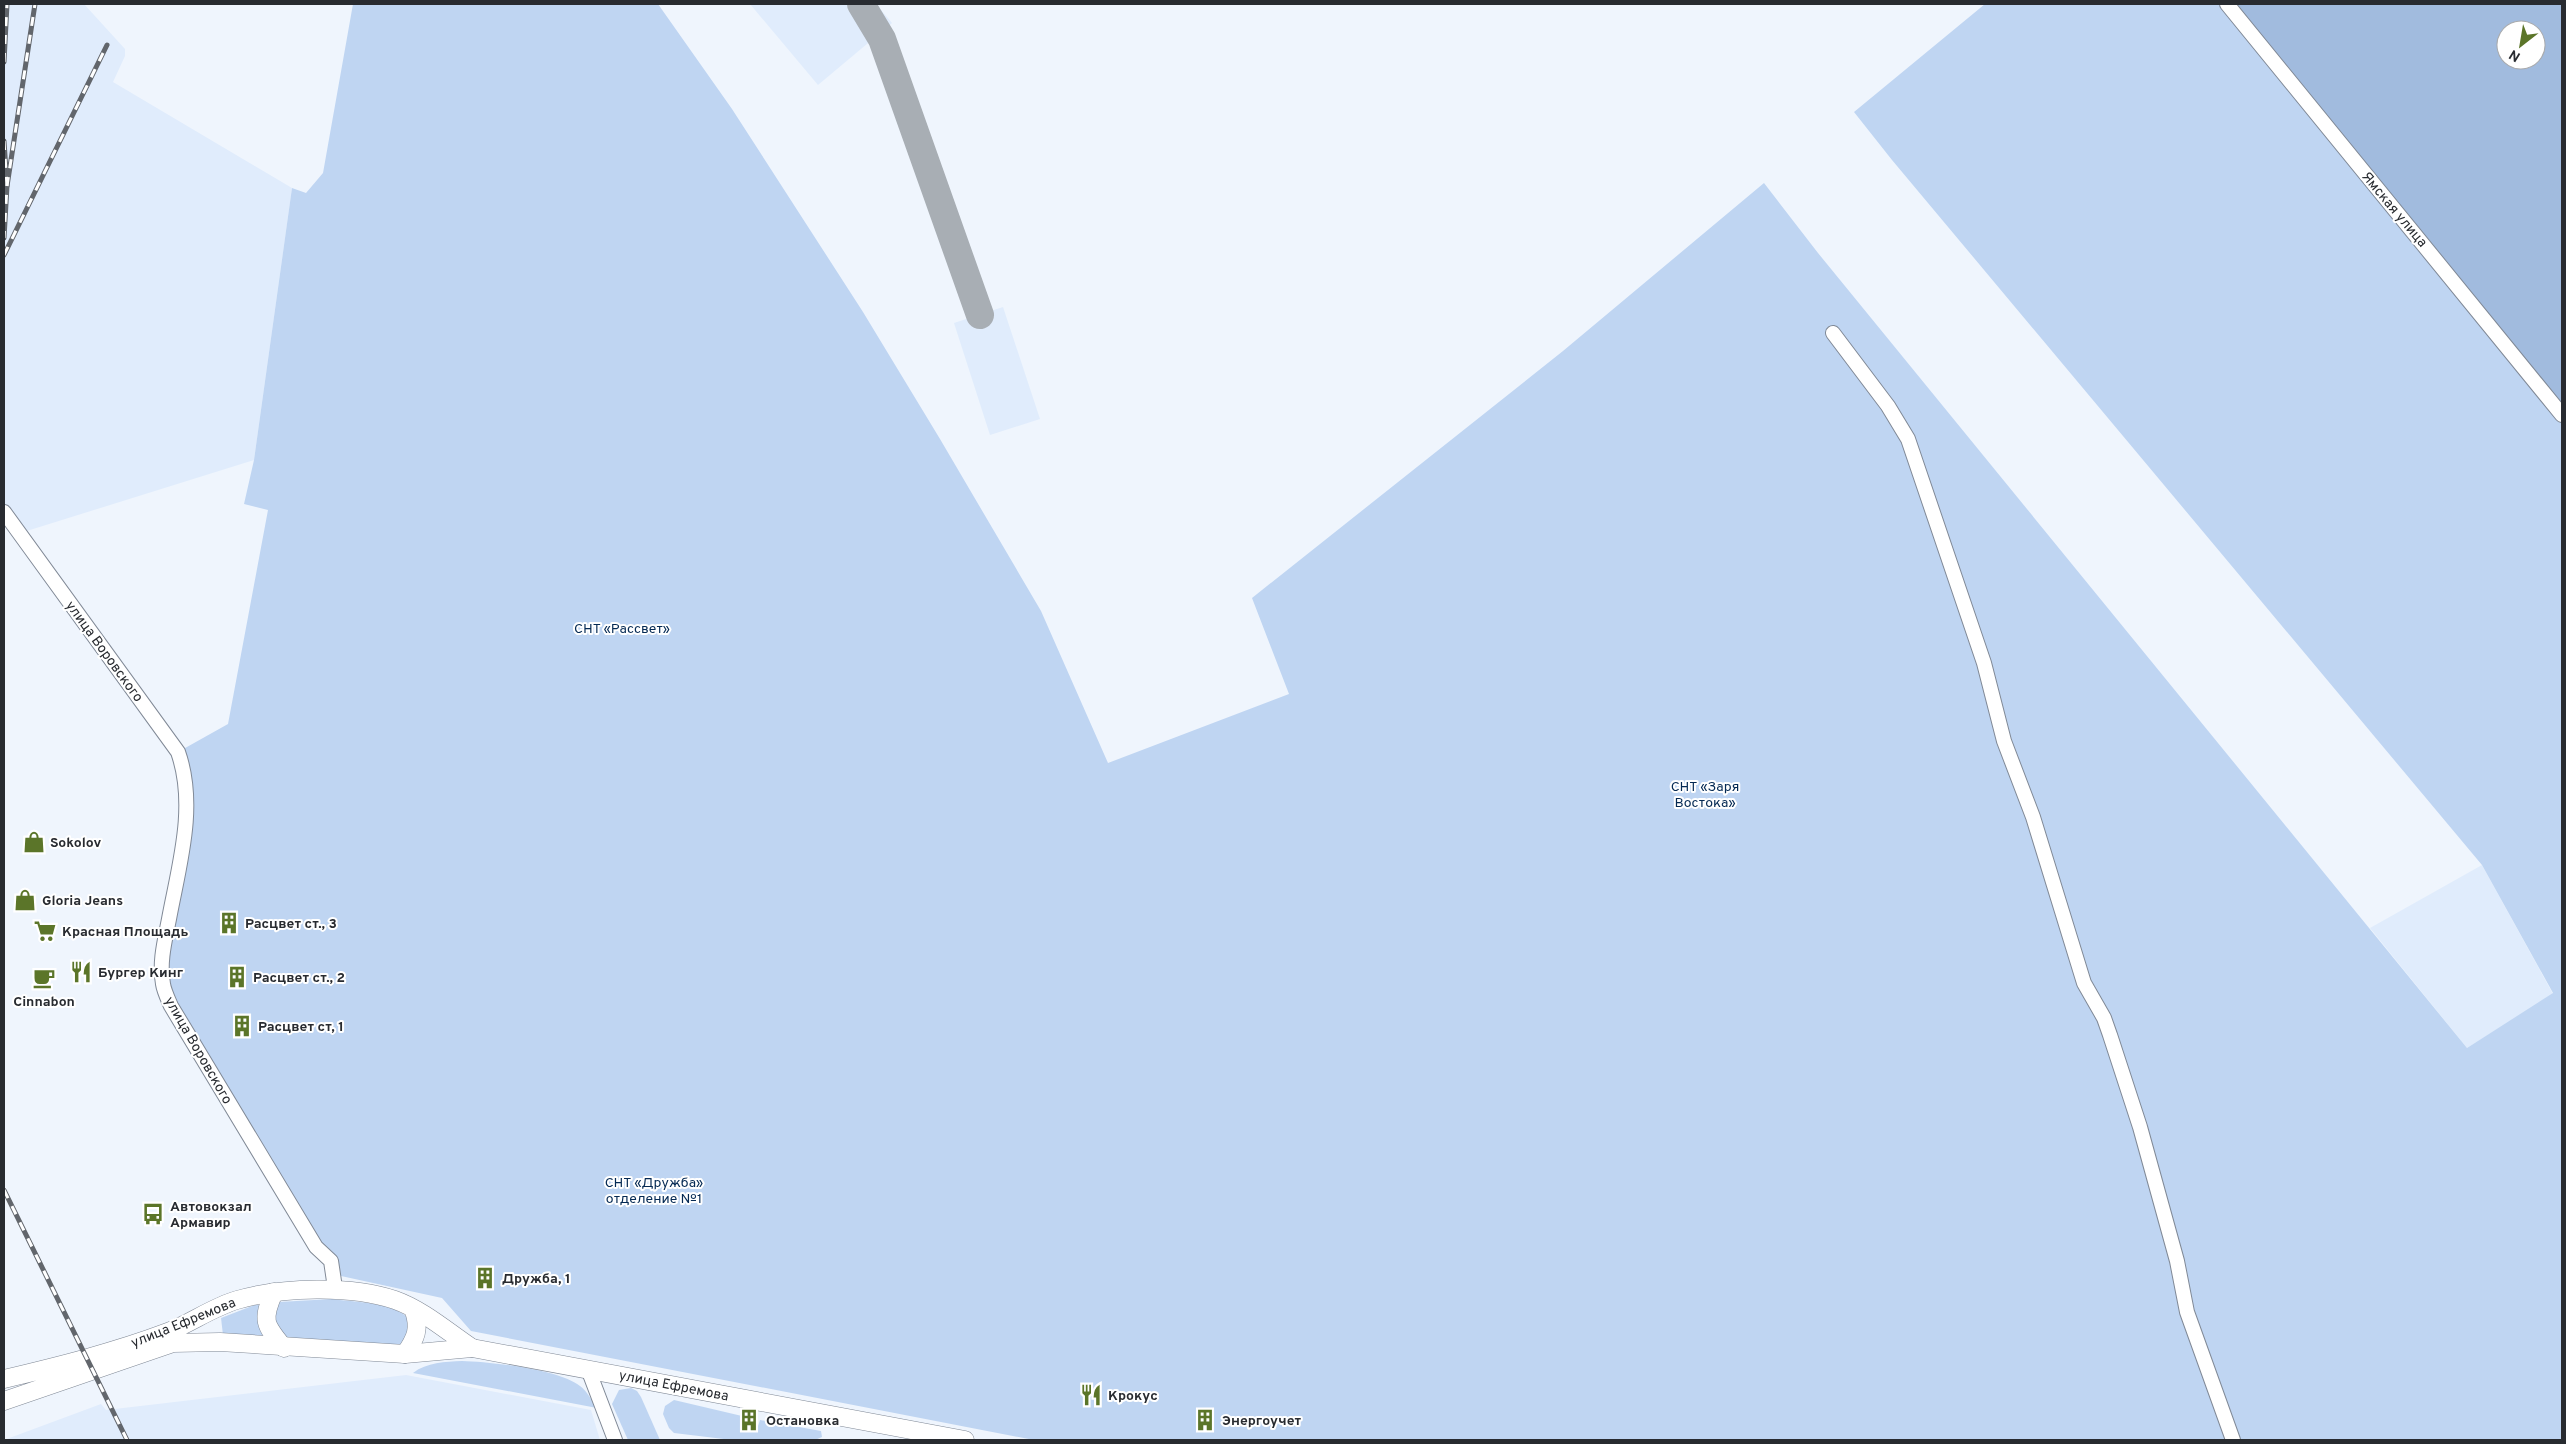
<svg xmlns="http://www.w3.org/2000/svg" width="2566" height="1444" viewBox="0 0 2566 1444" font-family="Overpass,sans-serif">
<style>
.built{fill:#e0ecfc}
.green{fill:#bfd5f2}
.forest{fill:#a1bbde;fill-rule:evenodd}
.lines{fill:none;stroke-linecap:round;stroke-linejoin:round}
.taxiway{stroke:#a8aeb4;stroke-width:28}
.minor-casing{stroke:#808996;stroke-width:16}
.major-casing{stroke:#808996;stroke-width:19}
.minor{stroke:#fff;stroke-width:14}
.major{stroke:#fff;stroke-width:18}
.rail-casing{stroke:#62666c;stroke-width:5}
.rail{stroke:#fff;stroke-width:3;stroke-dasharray:9;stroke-linecap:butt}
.labels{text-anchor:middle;stroke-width:4;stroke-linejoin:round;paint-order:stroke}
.street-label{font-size:14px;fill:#282b30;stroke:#fff}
.park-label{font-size:14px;fill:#042953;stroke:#fff}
.poi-label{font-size:14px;font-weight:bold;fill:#282b30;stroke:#fff;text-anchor:start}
</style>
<rect width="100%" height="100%" fill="#eff5fd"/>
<g class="built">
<path d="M4,4H84L125,49V56L113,82L292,188L254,460L14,535L4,523Z"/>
<path d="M750,4H876L892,23L818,85Z"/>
<path d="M1003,307L1040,419L990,435L954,323Z"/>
<path d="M2482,865L2553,994L2467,1048L2370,928Z"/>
<path d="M406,1375L591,1410L600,1440H4L101,1404L106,1410Z"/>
</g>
<g class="green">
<path d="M353,4H658L732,109L863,312L940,439L1041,611L1108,763L1289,694L1252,598L1563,351L1764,183L1818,253L2467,1048L2553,993L2482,865L1892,160L1854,112L1985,4H2227L2562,415V1440H1034L471,1331L442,1298L341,1276L316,1247L171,1006L162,959L184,841L178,752L228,724L268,510L244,504L254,460L292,188L306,193L323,173Z"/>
<path d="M332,1299C357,1303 399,1301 413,1324L407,1342L397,1346L283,1338L271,1312L279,1302Z"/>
<path d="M257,1304L262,1308L263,1338L223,1335L221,1318Z"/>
<path d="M462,1361C491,1362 558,1369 580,1386C587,1391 592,1401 597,1408L413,1373C427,1362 445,1362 462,1361Z"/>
<path d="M631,1388L637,1391L641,1397L660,1440H628L612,1404L619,1390Z"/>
<path d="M674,1400L742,1416L741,1424L758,1426L760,1420L821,1431L822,1437L815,1440H732L674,1433L669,1428L663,1414L665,1406Z"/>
</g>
<path class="forest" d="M2235,4H2562V404ZM2506,30H2536V60H2506Z"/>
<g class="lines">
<path class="taxiway" d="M861,4L882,39L980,315"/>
<g class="minor-casing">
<g id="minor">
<path d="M2227,4L2562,415"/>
<path d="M1833,333L1888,406L1908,439L1984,663L2004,741L2033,817L2084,983L2104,1018L2110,1035L2140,1127L2177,1261L2187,1312L2233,1440"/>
<path d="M4,512L178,752C197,806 179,865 169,919C165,940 159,962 163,984C164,991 168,999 171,1006L316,1247L331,1261L335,1288"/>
<path d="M588,1369L615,1440"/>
</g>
</g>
<g class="major-casing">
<g id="major">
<path d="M274,1292C261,1321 265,1325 284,1348"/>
<path d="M472,1348L965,1440"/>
<path d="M405,1354C416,1338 420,1329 414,1311"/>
<path d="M4,1379C59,1366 115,1352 168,1332C191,1323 213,1307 237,1300C282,1287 351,1285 395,1300C423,1310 448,1332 472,1348L405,1354L220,1342L173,1343L4,1401"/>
</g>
</g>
<use href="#minor" class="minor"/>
<use href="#major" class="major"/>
<g class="rail-casing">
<g id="rail">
<path d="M4,62L7,4"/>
<path d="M4,141L7,186L4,238"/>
<path d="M7,186L35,4"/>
<path d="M4,255L107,45"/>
<path d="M4,1190L127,1440"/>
</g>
</g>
<use href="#rail" class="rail"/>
</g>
<defs>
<g id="shop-bare" transform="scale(1.725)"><path d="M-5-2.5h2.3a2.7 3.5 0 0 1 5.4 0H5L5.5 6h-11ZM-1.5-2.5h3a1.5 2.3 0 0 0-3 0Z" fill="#5b7529" stroke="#fff" stroke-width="2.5" paint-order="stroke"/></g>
<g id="building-bare" transform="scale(1.725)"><path d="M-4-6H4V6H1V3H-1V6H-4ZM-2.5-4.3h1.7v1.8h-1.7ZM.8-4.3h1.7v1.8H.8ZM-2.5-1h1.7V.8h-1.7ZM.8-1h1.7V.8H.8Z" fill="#5b7529" stroke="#fff" stroke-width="2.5" paint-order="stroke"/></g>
<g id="supermarket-bare" transform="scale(1.725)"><path d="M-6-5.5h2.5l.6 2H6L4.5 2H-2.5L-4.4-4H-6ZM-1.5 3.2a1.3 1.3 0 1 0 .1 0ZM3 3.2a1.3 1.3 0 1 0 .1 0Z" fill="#5b7529" stroke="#fff" stroke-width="2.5" paint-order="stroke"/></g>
<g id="restaurant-bare" transform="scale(1.725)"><path d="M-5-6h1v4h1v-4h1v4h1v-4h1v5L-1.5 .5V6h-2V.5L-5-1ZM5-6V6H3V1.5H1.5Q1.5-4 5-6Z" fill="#5b7529" stroke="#fff" stroke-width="2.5" paint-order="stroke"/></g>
<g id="cafe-bare" transform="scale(1.725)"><path d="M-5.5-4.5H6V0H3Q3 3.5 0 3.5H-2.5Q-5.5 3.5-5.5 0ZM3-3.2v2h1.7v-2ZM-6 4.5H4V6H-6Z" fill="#5b7529" stroke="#fff" stroke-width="2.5" paint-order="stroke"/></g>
<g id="bus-bare" transform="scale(1.725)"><path d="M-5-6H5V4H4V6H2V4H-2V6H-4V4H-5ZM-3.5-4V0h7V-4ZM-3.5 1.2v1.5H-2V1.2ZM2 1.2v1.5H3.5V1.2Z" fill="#5b7529" stroke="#fff" stroke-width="2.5" paint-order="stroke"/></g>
</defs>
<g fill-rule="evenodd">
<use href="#shop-bare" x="34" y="842"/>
<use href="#shop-bare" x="25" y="900"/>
<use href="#building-bare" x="229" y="923"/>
<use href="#supermarket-bare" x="45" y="931"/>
<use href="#restaurant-bare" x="81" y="972"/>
<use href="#building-bare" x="237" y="977"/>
<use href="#cafe-bare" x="44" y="978"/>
<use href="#building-bare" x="242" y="1026"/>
<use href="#bus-bare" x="153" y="1214"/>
<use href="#building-bare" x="485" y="1278"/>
<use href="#restaurant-bare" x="1091" y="1395"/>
<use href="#building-bare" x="749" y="1420"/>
<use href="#building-bare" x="1205" y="1420"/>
</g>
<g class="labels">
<g class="street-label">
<text transform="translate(2395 209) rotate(50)" y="5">Ямская улица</text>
<text transform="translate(105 651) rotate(54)" y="5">улица Воровского</text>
<text transform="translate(199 1050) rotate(60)" y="5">улица Воровского</text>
<text transform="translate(183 1322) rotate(-22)" y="5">улица Ефремова</text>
<text transform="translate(674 1385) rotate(11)" y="5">улица Ефремова</text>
</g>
<g class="park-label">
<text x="622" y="633">СНТ «Рассвет»</text>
<text x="1705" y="791">СНТ «Заря<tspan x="1705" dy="16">Востока»</tspan></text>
<text x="654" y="1187">СНТ «Дружба»<tspan x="654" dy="16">отделение №1</tspan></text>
</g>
<g class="poi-label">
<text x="50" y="847">Sokolov</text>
<text x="42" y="905">Gloria Jeans</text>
<text x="245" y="928">Расцвет ст., 3</text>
<text x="62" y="936">Красная Площадь</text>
<text x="98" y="977">Бургер Кинг</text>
<text x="253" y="982">Расцвет ст., 2</text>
<text x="44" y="1006" text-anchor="middle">Cinnabon</text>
<text x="258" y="1031">Расцвет ст, 1</text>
<text x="170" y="1211">Автовокзал<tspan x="170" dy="16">Армавир</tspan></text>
<text x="502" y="1283">Дружба, 1</text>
<text x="1108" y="1400">Крокус</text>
<text x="766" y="1425">Остановка</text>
<text x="1222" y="1425">Энергоучет</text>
</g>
</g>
<rect width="2566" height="1444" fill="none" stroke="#282b30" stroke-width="10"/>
<g transform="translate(2521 45) rotate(211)"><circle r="24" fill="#ffffff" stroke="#a9aaac"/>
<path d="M0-4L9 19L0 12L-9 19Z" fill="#5b7529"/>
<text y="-8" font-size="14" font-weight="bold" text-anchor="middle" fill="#282b30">N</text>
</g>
</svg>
